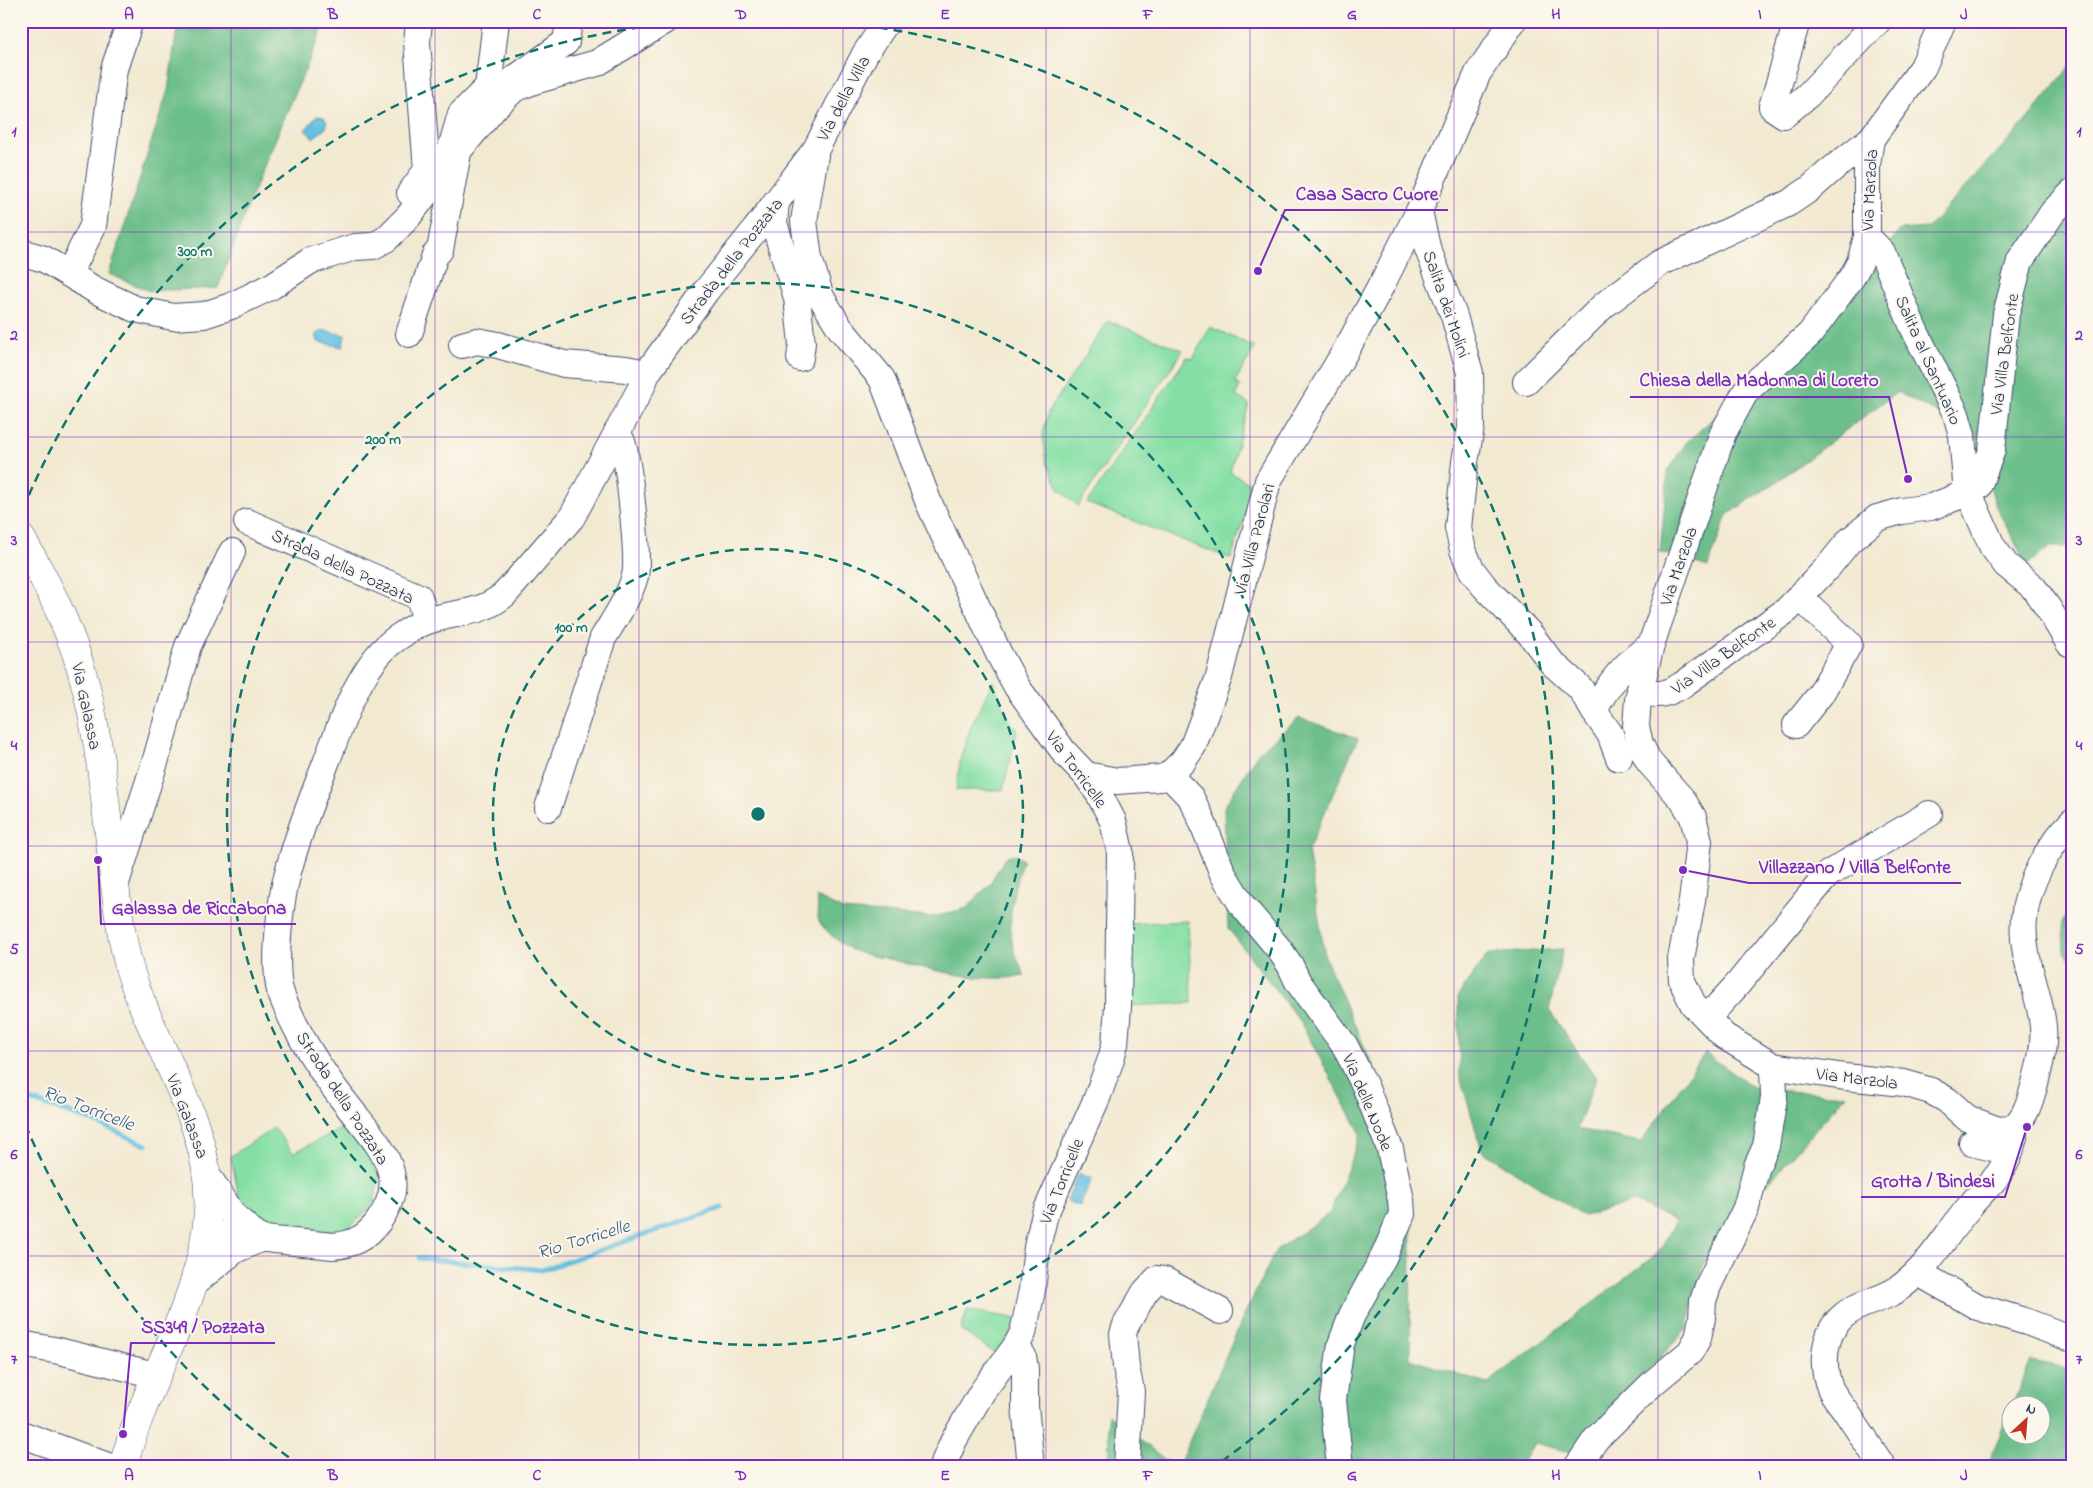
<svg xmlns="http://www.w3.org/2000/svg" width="2093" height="1488" viewBox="0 0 2093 1488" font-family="'Indie Flower',sans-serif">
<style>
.green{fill:#85dfa4;stroke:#508781}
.forest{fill:#6cbe8a;stroke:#447674}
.water{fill:#63c0e1;stroke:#3f78a0}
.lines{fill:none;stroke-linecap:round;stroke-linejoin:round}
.stream{stroke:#63c0e1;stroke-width:5}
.minor-casing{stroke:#3b4b6f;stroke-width:28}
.major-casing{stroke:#3b4b6f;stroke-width:29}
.minor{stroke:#fff;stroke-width:26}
.major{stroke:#fff;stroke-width:28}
.grid{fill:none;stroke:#7b2cbf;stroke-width:1;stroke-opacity:0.55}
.ring{fill:none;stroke:#0f766e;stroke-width:2.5;stroke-dasharray:9 6}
.labels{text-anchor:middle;stroke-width:4;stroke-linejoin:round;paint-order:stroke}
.street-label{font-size:18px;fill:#1b2f5e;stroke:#fbf7ec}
.water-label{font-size:19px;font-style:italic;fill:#315a85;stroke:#fbf7ec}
.centre{fill:#0f766e;stroke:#fbf7ec;stroke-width:2.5}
.ring-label{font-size:15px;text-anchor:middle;font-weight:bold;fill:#0f766e;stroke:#fbf7ec;stroke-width:4;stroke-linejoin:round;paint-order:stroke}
.leader{fill:none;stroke:#7b2cbf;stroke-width:2}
.callout-dot{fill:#7b2cbf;stroke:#fbf7ec;stroke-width:2}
.callout-label{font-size:19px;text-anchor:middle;font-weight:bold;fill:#7b2cbf;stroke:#fbf7ec;stroke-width:4;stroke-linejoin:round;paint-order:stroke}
.neatline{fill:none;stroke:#7b2cbf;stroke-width:2}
.grid-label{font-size:16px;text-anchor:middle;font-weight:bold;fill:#7b2cbf}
</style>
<rect width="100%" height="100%" fill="#fbf7ec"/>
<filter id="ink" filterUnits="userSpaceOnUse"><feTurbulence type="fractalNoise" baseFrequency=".02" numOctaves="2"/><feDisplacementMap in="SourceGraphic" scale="10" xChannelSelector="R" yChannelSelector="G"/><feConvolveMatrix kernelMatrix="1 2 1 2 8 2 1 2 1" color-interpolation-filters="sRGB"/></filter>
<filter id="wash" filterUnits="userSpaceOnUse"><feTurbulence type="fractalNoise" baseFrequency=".0096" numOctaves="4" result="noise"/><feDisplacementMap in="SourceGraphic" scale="20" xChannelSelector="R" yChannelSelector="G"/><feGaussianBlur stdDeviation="1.12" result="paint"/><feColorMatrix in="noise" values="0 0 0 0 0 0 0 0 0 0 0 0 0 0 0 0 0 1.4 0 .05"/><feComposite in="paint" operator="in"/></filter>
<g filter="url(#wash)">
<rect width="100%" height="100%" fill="#f2e9d1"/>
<g class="green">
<path d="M1108,321L1183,350L1078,506L1059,489L1047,463L1043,435L1048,412Z"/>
<path d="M1210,327L1255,347L1235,382L1240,386L1236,396L1249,404L1230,472L1254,486L1231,559L1087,503L1187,357L1193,359Z"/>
<path d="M993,681L1010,721L1017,731L1003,790H956L961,756L972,724Z"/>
<path d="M1188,921L1192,1003L1128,1006L1125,924Z"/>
<path d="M347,1126L366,1152L379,1176L374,1203L353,1225L336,1232L275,1226L252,1215L239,1198L231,1156L274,1128L293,1153Z"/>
<path d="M967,1310L1018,1319L998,1356L961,1330Z"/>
</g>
<g class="forest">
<path d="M178,21H326L253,192L218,288L150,291L109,274L168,90Z"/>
<path d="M2072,64V547H2050L2027,565L1996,507L1975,433L1897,392L1782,478L1727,515L1708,567L1660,552L1668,470L1686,443L1863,282L1900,230L1928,228L2025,122Z"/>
<path d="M1299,718L1358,738L1308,850L1325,957L1375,1071L1411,1226L1410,1359L1487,1384L1658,1253L1676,1221L1634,1202L1584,1216L1482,1151L1460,1076L1458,996L1488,954L1563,949L1549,1010L1596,1078L1577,1129L1641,1142L1705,1053L1756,1089L1846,1095L1763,1189L1704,1263L1687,1329L1570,1452L1535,1443L1520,1467H1178L1242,1320L1276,1250L1330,1213L1361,1134L1301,1023L1228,928L1224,807L1258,753Z"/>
<path d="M1014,854L1023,860C1013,886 1007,919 1013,946C1016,957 1021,967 1025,976C980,983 936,971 893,960C880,957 864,955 852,950C842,945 826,932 820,923C815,914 820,906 816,897L843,910L934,917L967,908L989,885L1005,858Z"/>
<path d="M2072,908V962L2064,952L2063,920Z"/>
<path d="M2031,1361L2072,1369V1467H1987L2010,1409V1436H2040V1406L2012,1405Z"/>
<path d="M1108,1414L1174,1467H1109Z"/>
</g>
<g class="water">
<path d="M317,116L324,117L327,123L326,128L313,138L305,130Z"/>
<path d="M321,330L345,335L343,347L318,342L316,335Z"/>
<path d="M1078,1173L1092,1179L1080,1206L1067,1201Z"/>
</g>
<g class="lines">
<g class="stream">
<path d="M21,1097L88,1119L146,1145"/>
<path d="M419,1258L542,1270L722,1208"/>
</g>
</g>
</g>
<g filter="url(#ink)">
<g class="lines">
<g class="minor-casing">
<g id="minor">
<path d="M1797,21L1772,107L1784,115L1808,95L1878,21"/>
<path d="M1943,21L1923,67L1871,139L1867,165V237L1860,262L1852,277L1810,334L1746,391L1723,433L1651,645L1638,699L1636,726L1640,744L1649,762L1682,799L1693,817L1699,841L1692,901L1681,959L1682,981L1693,1004L1724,1036L1773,1066L1845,1077L1904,1083L1931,1091L1947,1100L1967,1118L1998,1130L2011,1129"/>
<path d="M513,80L566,42L569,21"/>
<path d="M449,155L461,114L488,87L496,21"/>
<path d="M815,155L804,221L809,258L821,297L840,328L882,379L928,501L999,654L1017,687L1064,752L1086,775L1099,794L1113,821L1120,851L1118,1007L1115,1044L1111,1059L1097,1098L1045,1214L1037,1247L1032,1290L1023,1333L1016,1346L982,1392L954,1440L942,1467"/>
<path d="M410,193L427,170L417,42L419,21"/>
<path d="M776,202L774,223L797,298L802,343L800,358"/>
<path d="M1419,211L1427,247L1454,316L1470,373L1471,427L1465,462L1458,528L1463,550L1471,569L1484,586L1530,634L1552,663L1580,688L1594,711C1608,683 1626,662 1651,645"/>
<path d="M1867,237L1882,252L1913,327L1956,414L1962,435L1967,493L1978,487L1992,450L2006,314L2020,261L2053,212L2072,193"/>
<path d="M21,252L44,259L95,290L135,309L173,317L204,315L231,306L272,286L310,261L355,247L373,246L386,239L408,217L459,150L496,106L514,89L534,81L597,63L665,21"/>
<path d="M69,274L93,226L114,69L130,21"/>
<path d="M409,334L435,255L440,250L458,153"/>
<path d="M462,345L477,341L498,345L564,364L626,369L647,373"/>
<path d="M1526,382L1604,305L1660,263L1789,203L1811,188L1830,171L1871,139"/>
<path d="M247,522L419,597L426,621"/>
<path d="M1640,689C1657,698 1667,694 1682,685L1787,610L1828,567L1849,541L1877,518L1902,511L1931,507L1967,493L1972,500L1992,546L2006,565L2033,587L2048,608L2069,643L2072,644"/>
<path d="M1594,711L1610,734L1619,758"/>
<path d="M1796,725L1820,695L1849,644L1800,597"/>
<path d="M1086,775L1117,781L1161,778L1169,775L1183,761L1193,746L1219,677L1268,481L1349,345L1383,282L1419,211L1478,73L1513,21"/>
<path d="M1169,775L1191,798L1200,816L1223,874L1242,905L1279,949L1290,965L1298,982L1345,1046L1365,1086L1390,1149L1401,1200L1402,1214L1384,1256L1352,1315L1341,1344L1333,1400L1340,1467"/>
<path d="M548,808L603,638C614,620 629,598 635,576C639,558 629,461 622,442C621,439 618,435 617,432"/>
<path d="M115,886L156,759L188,646L232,552"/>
<path d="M1707,1018L1737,985L1828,874L1929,814"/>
<path d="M2011,1129C2025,1119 2029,1104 2034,1087C2039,1068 2045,1048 2043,1027C2040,991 2020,956 2024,919C2027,884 2047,847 2072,822"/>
<path d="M1972,1143L1993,1148L2014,1137"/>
<path d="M208,1176L233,1215L260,1239"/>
<path d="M206,1233L333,1246C352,1245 366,1238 378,1222C388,1208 396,1190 391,1172C385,1149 366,1129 351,1110C328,1081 307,1051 291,1017C287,1007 281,997 279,986C274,956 280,902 288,872C298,835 312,798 326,763C341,724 359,667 393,641C403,634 413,626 425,622C453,611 480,616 505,594L572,517L642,386L647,373L706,291L755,230L816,149L865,54L887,21"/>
<path d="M1919,1273L1978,1307L2027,1322L2072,1339"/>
<path d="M194,1283L235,1250L260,1239"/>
<path d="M21,1344L59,1351L155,1375"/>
<path d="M1016,1346L1023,1356L1025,1369V1406L1031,1467"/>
<path d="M21,1434L110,1467"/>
<path d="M1127,1467L1131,1391L1126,1367L1123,1334L1126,1325L1145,1292L1157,1279L1164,1280L1220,1311"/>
<path d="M1577,1467L1596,1439L1654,1382L1690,1352L1698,1338L1702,1318L1703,1301L1708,1286L1746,1208L1757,1166L1766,1146L1774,1098L1773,1066"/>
<path d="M1883,1467C1871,1449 1859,1431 1847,1413C1842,1405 1834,1397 1830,1388C1821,1366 1823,1334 1842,1317C1859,1301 1884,1301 1902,1286C1931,1264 1947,1233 1970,1206C1979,1194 1992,1184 2000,1172C2008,1160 2016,1142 2011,1129"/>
</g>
</g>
<g class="major-casing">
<path id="major" d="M21,538C50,587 74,636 87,691C102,754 107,821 115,885C118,913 122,940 129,967C153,1049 214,1124 208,1212C202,1303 145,1380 123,1467"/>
</g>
<use href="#minor" class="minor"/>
<use href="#major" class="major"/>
</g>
</g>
<path class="grid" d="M231,21V1467M435,21V1467M639,21V1467M843,21V1467M1046,21V1467M1250,21V1467M1454,21V1467M1658,21V1467M1862,21V1467M21,232H2072M21,437H2072M21,642H2072M21,846H2072M21,1051H2072M21,1256H2072"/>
<g class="ring">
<circle cx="758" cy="814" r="265"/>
<circle cx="758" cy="814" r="531"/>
<path d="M301 1466A796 796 0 0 1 23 1119M23 509A796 796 0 0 1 682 22M834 22A796 796 0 0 1 1215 1466"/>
</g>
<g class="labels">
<g class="street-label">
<text transform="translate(843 98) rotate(-62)" y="6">Via della Villa</text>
<text transform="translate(1869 190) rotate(-87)" y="6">Via Marzola</text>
<text transform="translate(731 261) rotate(-52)" y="6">Strada della Pozzata</text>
<text transform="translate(1447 304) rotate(71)" y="6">Salita dei Molini</text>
<text transform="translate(2004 354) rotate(-82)" y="6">Via Villa Belfonte</text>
<text transform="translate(1929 360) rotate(66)" y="6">Salita al Santuario</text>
<text transform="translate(1254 539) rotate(-75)" y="6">Via Villa Parolari</text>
<text transform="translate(343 566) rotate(25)" y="6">Strada della Pozzata</text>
<text transform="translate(1678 566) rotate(-71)" y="6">Via Marzola</text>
<text transform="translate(1723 655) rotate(-35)" y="6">Via Villa Belfonte</text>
<text transform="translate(87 706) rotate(78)" y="6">Via Galassa</text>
<text transform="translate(1077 769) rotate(54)" y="6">Via Torricelle</text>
<text transform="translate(1857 1078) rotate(7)" y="6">Via Marzola</text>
<text transform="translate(343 1098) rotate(57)" y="6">Strada della Pozzata</text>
<text transform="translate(1368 1102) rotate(67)" y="6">Via delle Node</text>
<text transform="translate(188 1116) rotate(69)" y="6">Via Galassa</text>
<text transform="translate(1061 1181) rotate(-68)" y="6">Via Torricelle</text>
</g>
<g class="water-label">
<text transform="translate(89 1107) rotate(21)" y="7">Rio Torricelle</text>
<text transform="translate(583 1238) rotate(-17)" y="7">Rio Torricelle</text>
</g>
</g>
<circle cx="758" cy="814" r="8" class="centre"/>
<g class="ring-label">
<text x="195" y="256">300 m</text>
<text x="383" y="444">200 m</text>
<text x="571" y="632">100 m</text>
</g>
<path class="leader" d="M1258 271L1285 210H1448M1908 479L1889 397H1630M1683 870L1749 883H1961M98 860L101 924H296M2027 1127L2005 1197H1861M123 1434L131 1343H275"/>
<g class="callout-dot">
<circle cx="1258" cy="271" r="5"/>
<circle cx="1908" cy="479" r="5"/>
<circle cx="1683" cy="870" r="5"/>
<circle cx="98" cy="860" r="5"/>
<circle cx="2027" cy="1127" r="5"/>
<circle cx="123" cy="1434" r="5"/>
</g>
<g class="callout-label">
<text x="1367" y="200">Casa Sacro Cuore</text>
<text x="1759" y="386">Chiesa della Madonna di Loreto</text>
<text x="1855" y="873">Villazzano / Villa Belfonte</text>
<text x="199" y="914">Galassa de Riccabona</text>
<text x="1933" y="1187">Grotta / Bindesi</text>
<text x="203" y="1333">SS349 / Pozzata</text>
</g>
<rect width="2093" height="1488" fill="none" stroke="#fbf7ec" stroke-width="55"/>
<g transform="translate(2026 1420) rotate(26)"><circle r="24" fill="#fbf7ec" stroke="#a1a7b3"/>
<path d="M0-4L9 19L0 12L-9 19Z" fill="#c8321e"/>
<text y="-8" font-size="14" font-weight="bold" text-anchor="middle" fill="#1b2f5e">N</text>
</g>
<rect x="28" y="28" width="2038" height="1432" class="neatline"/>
<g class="grid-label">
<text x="129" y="19">A</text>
<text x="333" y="19">B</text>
<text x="537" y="19">C</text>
<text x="741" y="19">D</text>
<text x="945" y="19">E</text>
<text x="1148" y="19">F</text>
<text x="1352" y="19">G</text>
<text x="1556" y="19">H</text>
<text x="1760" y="19">I</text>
<text x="1964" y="19">J</text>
<text x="14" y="136">1</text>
<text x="2079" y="136">1</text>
<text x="14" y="340">2</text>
<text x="2079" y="340">2</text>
<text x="14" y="545">3</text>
<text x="2079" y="545">3</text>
<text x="14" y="750">4</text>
<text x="2079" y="750">4</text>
<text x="14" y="954">5</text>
<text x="2079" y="954">5</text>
<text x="14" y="1159">6</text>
<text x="2079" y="1159">6</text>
<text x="14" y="1364">7</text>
<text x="2079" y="1364">7</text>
<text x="129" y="1480">A</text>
<text x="333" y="1480">B</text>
<text x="537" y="1480">C</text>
<text x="741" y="1480">D</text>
<text x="945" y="1480">E</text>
<text x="1148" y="1480">F</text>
<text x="1352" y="1480">G</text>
<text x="1556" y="1480">H</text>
<text x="1760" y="1480">I</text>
<text x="1964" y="1480">J</text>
</g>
</svg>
